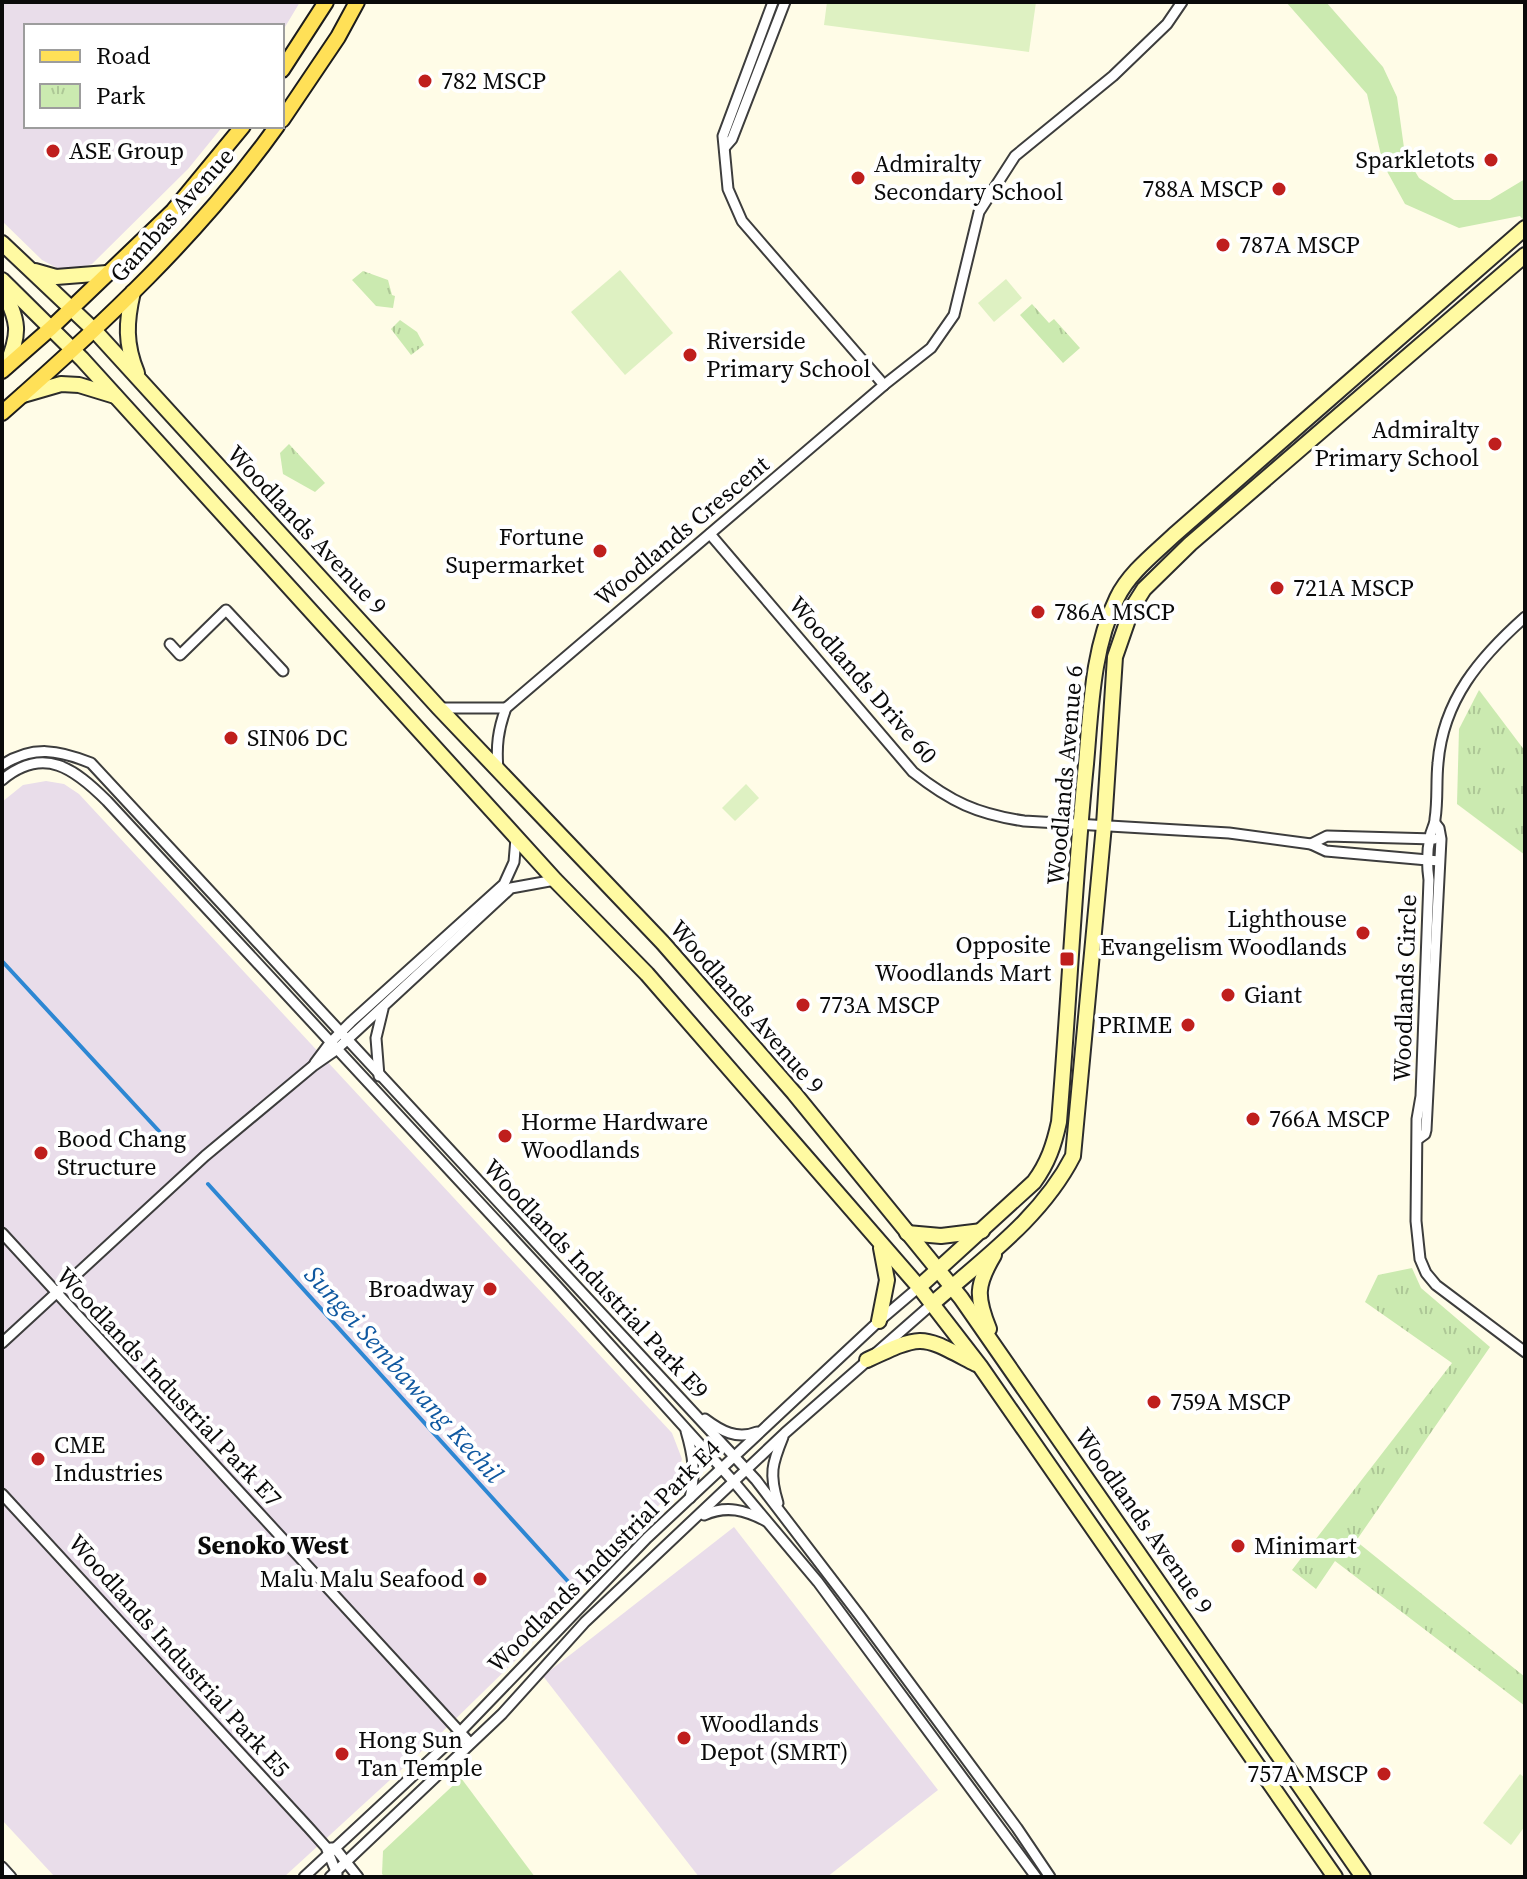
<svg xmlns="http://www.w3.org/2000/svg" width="1527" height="1879" viewBox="0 0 1527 1879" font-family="'Source Serif 4',serif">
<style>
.industrial{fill:#e9ddea}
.grass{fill:#cbeab0}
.park{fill:url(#park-tufts)}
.pitch{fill:#def1c2}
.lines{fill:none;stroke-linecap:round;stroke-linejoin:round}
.stream{stroke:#2d87d3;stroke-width:4}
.street-casing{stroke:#3d3d3d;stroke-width:13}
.secondary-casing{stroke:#2c2c2c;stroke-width:18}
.primary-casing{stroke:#1b1b1b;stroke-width:18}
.street{stroke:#fff;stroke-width:9}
.secondary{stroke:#fffaa2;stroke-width:14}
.primary{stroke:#ffe057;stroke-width:14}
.poi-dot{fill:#bf1f1d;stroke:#fff;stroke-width:3}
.labels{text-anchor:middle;stroke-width:8;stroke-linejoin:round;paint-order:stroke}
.poi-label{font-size:24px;fill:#0a0a0a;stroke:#fff;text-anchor:start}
.street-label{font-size:24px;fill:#0a0a0a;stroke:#fff}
.water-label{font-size:26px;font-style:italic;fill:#0f58a0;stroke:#fff}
.neighbourhood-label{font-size:26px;font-weight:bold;fill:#0a0a0a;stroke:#fff}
</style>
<defs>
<pattern id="park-tufts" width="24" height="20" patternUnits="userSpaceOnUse" patternTransform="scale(2)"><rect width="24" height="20" fill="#cbeab0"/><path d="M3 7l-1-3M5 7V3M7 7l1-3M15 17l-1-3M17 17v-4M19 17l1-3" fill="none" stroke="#adc796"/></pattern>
</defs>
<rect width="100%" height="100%" fill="#fffce7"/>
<g class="industrial">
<path d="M2,2H300L282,32V26H26V126H223L188,169L92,264L72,270L57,268L42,260L2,221Z"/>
<path d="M46,781L64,784L79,794L672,1433L682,1459L672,1491L519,1657L437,1737L284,1877H55L2,1820V802L23,785Z"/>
<path d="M734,1527L938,1790L827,1877H699L543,1676Z"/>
</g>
<g class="grass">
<path d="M1286,2H1326L1383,67L1397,97L1405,155L1419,178L1454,200H1490L1525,179V222L1520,216L1459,228L1405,204L1383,164L1367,94Z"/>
<path d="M461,1778L535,1877H385L382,1874L383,1851Z"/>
</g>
<g class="park">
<path d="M363,271L388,280L392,295L395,296L393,308L376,306L352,280Z"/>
<path d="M1032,304L1049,323L1054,319L1080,348L1063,363L1020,315Z"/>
<path d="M400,320L417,332L424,345L411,355L391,329Z"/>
<path d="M289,444L325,483L315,492L283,474L280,453Z"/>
<path d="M1479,690L1525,751V855L1457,804L1459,729Z"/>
<path d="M1412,1268L1421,1288L1490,1347L1356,1541L1525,1677V1706L1335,1561L1316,1589L1292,1570L1452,1363L1365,1302L1378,1275Z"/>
</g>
<g class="pitch">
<path d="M827,2H1036L1029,52L824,25Z"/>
<path d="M620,270L673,333L625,375L571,312Z"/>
<path d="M1006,279L1022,298L994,322L978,303Z"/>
<path d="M746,784L759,798L735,821L722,808Z"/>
<path d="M1520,1774L1525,1778V1826L1511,1845L1483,1823Z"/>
</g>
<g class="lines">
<g class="stream">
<path d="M2,961L181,1155"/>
<path d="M208,1184L574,1588"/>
</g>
<g class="street-casing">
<g id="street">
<path d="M773,2L723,136L728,189L742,221L884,385"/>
<path d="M725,147L732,139L785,2"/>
<path d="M710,534L913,772C951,802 977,814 1024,821L1229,833L1311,844L1326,851L1439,861"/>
<path d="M1525,617C1480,657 1443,700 1438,763C1436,781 1438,800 1435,819C1435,825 1431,830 1430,837C1427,851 1427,866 1429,880L1421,1096L1417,1119L1416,1221L1420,1259L1426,1273L1436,1285L1525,1352"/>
<path d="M170,644L180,655L226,610L283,671"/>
<path d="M439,708H506"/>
<path d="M2,765C33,745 59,750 91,763L756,1480L860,1616L1017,1828L1050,1877"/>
<path d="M498,769C496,746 498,730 506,708L884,385L931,348L954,315L979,212L1015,156L1113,76L1167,24L1182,2"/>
<path d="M2,780C44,745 75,769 107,801L555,1284L734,1482L818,1582L1036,1877"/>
<path d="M1311,844L1327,836L1434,839"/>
<path d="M315,1063L330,1043L351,1022L504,884L514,862L516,838"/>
<path d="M379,1076L376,1038L383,1009"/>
<path d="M1418,1139L1425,1134L1426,1130L1441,839L1439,828L1435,823"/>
<path d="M2,1233L470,1743"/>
<path d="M2,1343L205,1156L313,1066L336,1050L511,888L555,880"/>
<path d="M705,1419C721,1431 737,1440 757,1432"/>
<path d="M686,1431C693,1455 696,1473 690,1498"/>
<path d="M2,1494L309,1828L326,1847L337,1874"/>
<path d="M778,1503C769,1474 772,1464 783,1437"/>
<path d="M704,1515C727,1505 745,1510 766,1521"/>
<path d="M331,1848H335L358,1877"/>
<path d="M2,1867L11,1877"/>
<path d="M304,1877L460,1732L647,1538L879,1321L919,1287"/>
<path d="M330,1877L502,1714L585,1622L785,1433L932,1304"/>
</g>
</g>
<g class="secondary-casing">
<g id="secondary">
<path d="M2,243L95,331L439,708L663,943L794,1093L961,1298L1363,1877"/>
<path d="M35,271L56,277L107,273"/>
<path d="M2,280L82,359L555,880L647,974L919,1287L980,1366L1335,1877"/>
<path d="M2,288C19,322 21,332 6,367"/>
<path d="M133,292C126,322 125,344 137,373"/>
<path d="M23,395L61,384L79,385L115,396"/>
<path d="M907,1233L941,1236L982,1231"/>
<path d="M919,1287L1034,1182C1048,1163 1054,1145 1059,1122C1069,1003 1074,883 1086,764C1091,709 1092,649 1117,598C1129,573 1154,554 1174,535L1525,228"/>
<path d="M932,1304C983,1259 1042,1217 1073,1156L1104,825L1115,657L1132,608L1144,589L1190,544L1525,255"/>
<path d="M879,1321L887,1280L881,1248"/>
<path d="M989,1329C976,1297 976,1285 994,1255"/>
<path d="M867,1360C925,1333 920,1335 976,1364"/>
</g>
</g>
<g class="primary-casing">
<g id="primary">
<path d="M282,70L326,2"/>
<path d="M282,120L338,37L357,2"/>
<path d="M2,371L51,328L173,211L243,126"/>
<path d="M2,413C102,325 200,234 277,126"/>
</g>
</g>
<use href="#street" class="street"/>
<use href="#secondary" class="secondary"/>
<use href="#primary" class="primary"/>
</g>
<g class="poi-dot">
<circle cx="425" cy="81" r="8"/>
<circle cx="53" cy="151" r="8"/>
<circle cx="1491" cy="160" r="8"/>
<circle cx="858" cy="178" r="8"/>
<circle cx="1279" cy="189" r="8"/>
<circle cx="1223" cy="245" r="8"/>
<circle cx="690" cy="355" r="8"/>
<circle cx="1495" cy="444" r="8"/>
<circle cx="600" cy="551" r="8"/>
<circle cx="1277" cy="588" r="8"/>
<circle cx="1038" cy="612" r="8"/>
<circle cx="231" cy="738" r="8"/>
<circle cx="1363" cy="933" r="8"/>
<rect x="1059" y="951" width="16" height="16" rx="4"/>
<circle cx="1228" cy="995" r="8"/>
<circle cx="803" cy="1005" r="8"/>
<circle cx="1188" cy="1025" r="8"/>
<circle cx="1253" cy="1119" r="8"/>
<circle cx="505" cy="1136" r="8"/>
<circle cx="41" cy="1153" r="8"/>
<circle cx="490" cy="1289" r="8"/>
<circle cx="1154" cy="1402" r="8"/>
<circle cx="38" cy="1459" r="8"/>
<circle cx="1238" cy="1546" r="8"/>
<circle cx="480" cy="1579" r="8"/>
<circle cx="684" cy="1738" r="8"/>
<circle cx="342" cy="1754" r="8"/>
<circle cx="1384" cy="1774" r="8"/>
</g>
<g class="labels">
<g class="poi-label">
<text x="441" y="89">782 MSCP</text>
<text x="69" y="159">ASE Group</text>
<text x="1475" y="168" text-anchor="end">Sparkletots</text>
<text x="874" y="172">Admiralty<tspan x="874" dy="28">Secondary School</tspan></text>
<text x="1263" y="197" text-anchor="end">788A MSCP</text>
<text x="1239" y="253">787A MSCP</text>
<text x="706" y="349">Riverside<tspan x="706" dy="28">Primary School</tspan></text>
<text x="1479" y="438" text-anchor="end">Admiralty<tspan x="1479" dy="28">Primary School</tspan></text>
<text x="584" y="545" text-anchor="end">Fortune<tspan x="584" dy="28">Supermarket</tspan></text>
<text x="1293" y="596">721A MSCP</text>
<text x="1054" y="620">786A MSCP</text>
<text x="247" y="746">SIN06 DC</text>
<text x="1347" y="927" text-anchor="end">Lighthouse<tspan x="1347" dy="28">Evangelism Woodlands</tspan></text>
<text x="1051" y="953" text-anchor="end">Opposite<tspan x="1051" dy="28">Woodlands Mart</tspan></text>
<text x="1244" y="1003">Giant</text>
<text x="819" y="1013">773A MSCP</text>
<text x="1172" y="1033" text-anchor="end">PRIME</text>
<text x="1269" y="1127">766A MSCP</text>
<text x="521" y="1130">Horme Hardware<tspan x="521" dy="28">Woodlands</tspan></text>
<text x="57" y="1147">Bood Chang<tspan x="57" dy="28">Structure</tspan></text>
<text x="474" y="1297" text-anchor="end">Broadway</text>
<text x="1170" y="1410">759A MSCP</text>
<text x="54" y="1453">CME<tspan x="54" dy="28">Industries</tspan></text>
<text x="1254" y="1554">Minimart</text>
<text x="464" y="1587" text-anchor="end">Malu Malu Seafood</text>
<text x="700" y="1732">Woodlands<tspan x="700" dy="28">Depot (SMRT)</tspan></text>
<text x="358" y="1748">Hong Sun<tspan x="358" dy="28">Tan Temple</tspan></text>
<text x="1368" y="1782" text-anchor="end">757A MSCP</text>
</g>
<g class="street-label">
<text transform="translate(172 215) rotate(-48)" y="8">Gambas Avenue</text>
<text transform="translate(307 530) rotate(47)" y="8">Woodlands Avenue 9</text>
<text transform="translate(682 531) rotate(-40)" y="8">Woodlands Crescent</text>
<text transform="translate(863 680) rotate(49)" y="8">Woodlands Drive 60</text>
<text transform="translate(1065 775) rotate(-85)" y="8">Woodlands Avenue 6</text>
<text transform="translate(1405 988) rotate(-88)" y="8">Woodlands Circle</text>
<text transform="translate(747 1007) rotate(49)" y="8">Woodlands Avenue 9</text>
<text transform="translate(596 1279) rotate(47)" y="8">Woodlands Industrial Park E9</text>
<text transform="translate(169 1387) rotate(47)" y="8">Woodlands Industrial Park E7</text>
<text transform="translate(1144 1521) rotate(55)" y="8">Woodlands Avenue 9</text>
<text transform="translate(604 1556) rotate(-45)" y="8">Woodlands Industrial Park E4</text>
<text transform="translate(179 1656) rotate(48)" y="8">Woodlands Industrial Park E5</text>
</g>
<g class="water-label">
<text transform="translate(404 1374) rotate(48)" y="9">Sungei Sembawang Kechil</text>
</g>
<g class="neighbourhood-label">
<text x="273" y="1554">Senoko West</text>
</g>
</g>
<rect width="1527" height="1879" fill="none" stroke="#0a0a0a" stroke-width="8"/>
<rect x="24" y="24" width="260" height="104" fill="#ffffff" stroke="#9d9d9d" stroke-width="2"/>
<rect x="40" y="50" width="40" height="12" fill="#ffe057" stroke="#9d9d9d" stroke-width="2"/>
<text x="96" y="64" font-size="24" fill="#0a0a0a">Road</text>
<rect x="40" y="84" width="40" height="24" fill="url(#park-tufts)" stroke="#9d9d9d" stroke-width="2"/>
<text x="96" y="104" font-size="24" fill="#0a0a0a">Park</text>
</svg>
